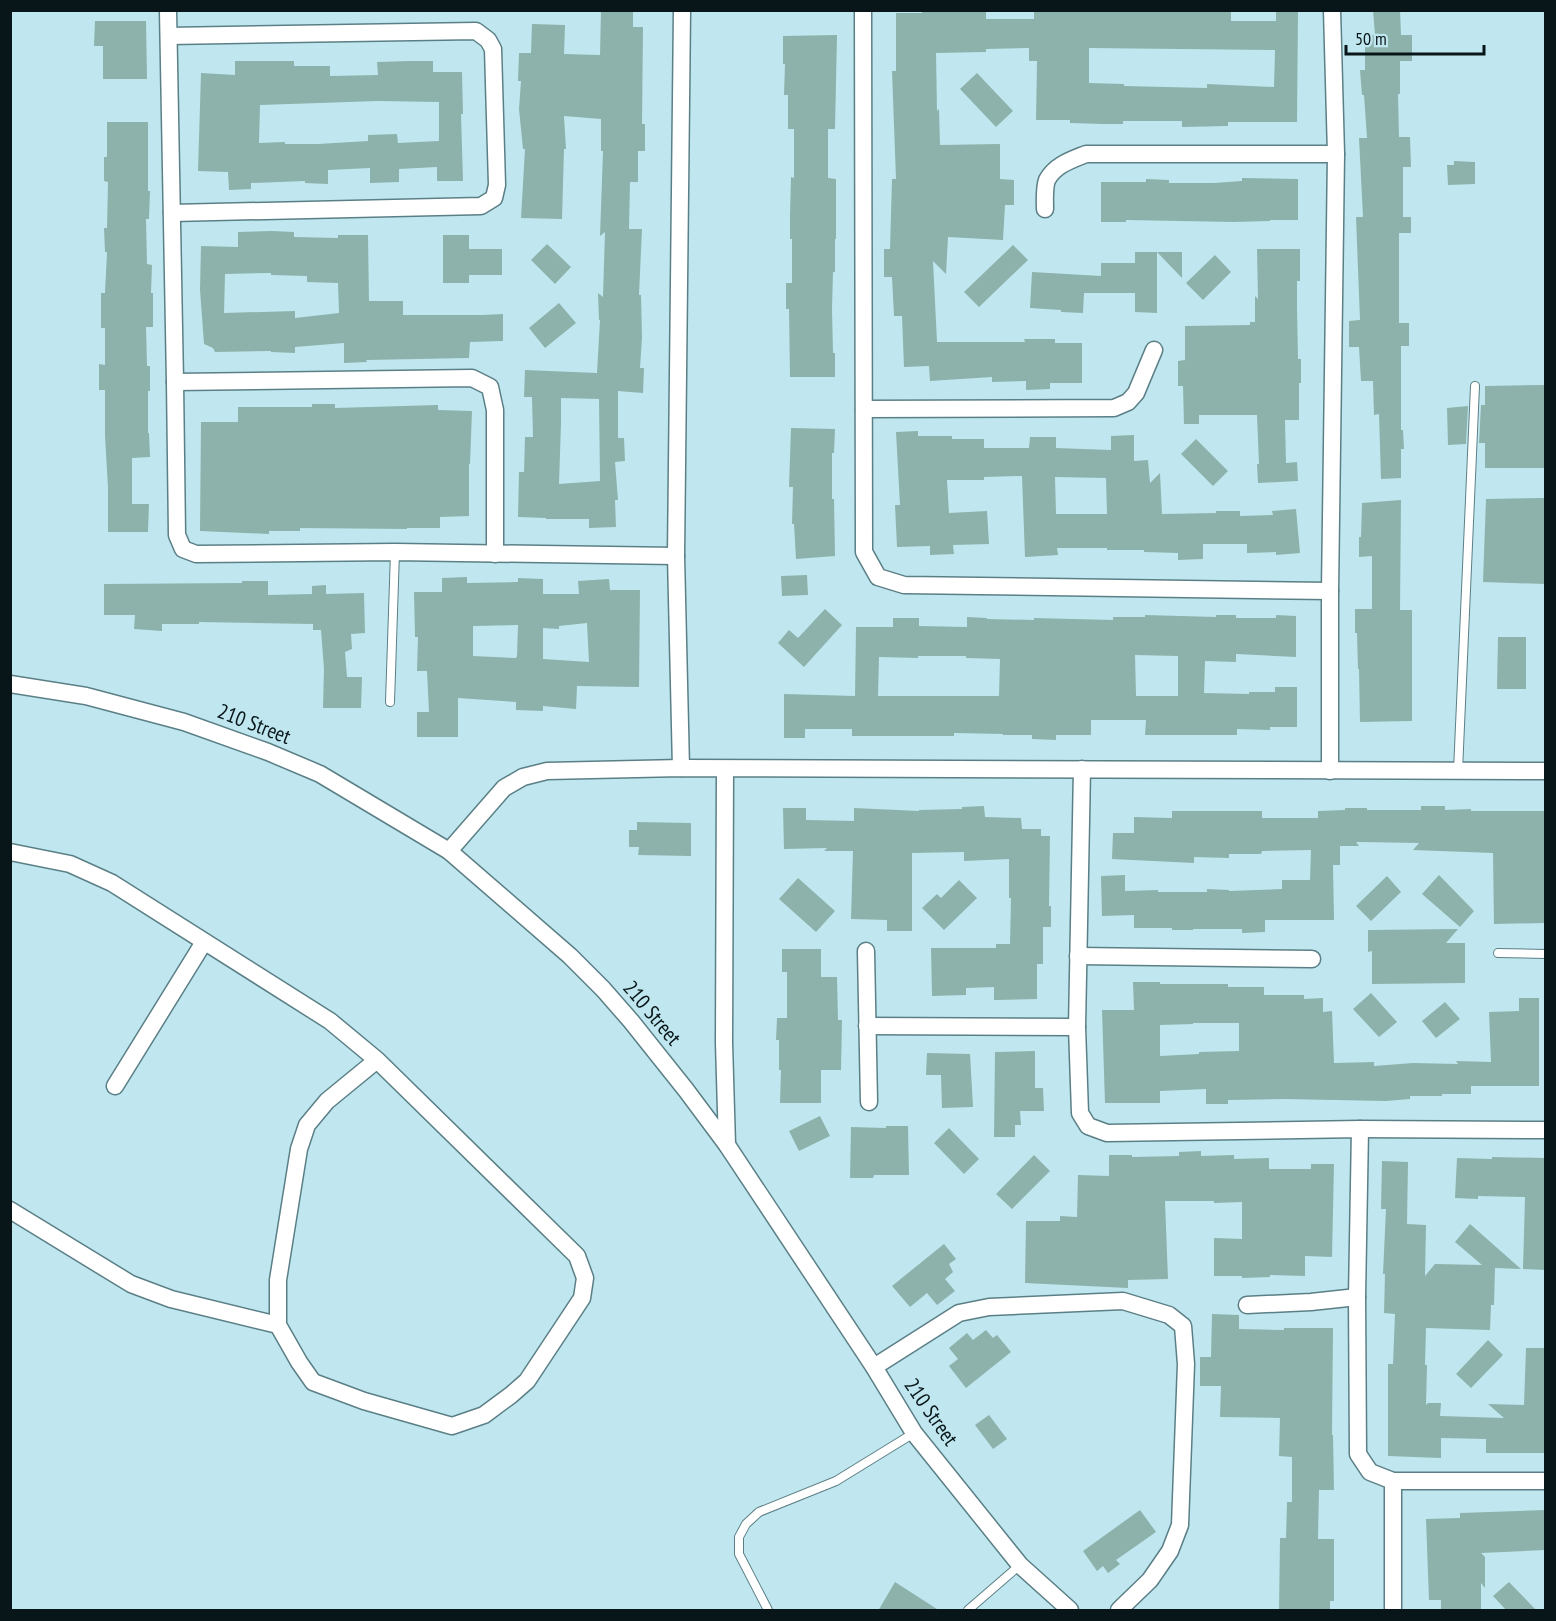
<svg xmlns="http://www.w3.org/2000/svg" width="1556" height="1621" viewBox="0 0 1556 1621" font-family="'PT Sans Narrow',sans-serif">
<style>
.building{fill:#8cb2ab;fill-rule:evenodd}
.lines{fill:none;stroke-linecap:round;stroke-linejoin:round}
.lane-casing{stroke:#5b7f86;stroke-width:10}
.street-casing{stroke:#5b7f86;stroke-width:19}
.lane{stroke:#fff;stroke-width:8}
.street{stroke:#fff;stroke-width:16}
.labels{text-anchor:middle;stroke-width:4.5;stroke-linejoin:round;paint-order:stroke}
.street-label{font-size:21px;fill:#081619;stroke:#c0e7ef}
</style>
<rect width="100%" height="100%" fill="#c0e7ef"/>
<g class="building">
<path d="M601,10H633V27H643L642,124H645V151H638V182H630L629,229H642L639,295H641L642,337L640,368H644L643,393L618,391V438H624L625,461L615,462L618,500H615L616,527L589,528V519H546V518L518,517L519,472H524L525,437H533L532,397H524L525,370L597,373L600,320H599L598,293L603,297L605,232L600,236L603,151H601V119L564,116L566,149H564L562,219L521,218L525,149H523L519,109L521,81H518L519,53H531L532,24L565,25L564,54L600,55ZM561,398L599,399L600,481L559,484L561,423Z"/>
<path d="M922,10H986V19H1034V10H1231V21H1276V10H1298L1297,122H1228V126L1182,127V121H1123V124H1102L1070,123V120H1036L1037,61H1029V48L986,49V52L936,53L937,111L939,109L940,145L1000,144V179L1014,180V205H1005L1003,240L948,237L946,274L933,261L937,342H1025L1024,339H1055V343H1082V383H1050V389L1026,390V381L992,382V377L930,381L929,366L904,367L902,316H894L892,277H884V249H890L892,179H896L892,71H896V13H922ZM1089,48L1275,50L1274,87L1207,84V88L1124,86V84L1089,83Z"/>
<path d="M1373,10H1400L1401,35H1412V61H1400V94H1398L1399,137H1410L1411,167H1403V217H1411V233H1399V323H1409V346H1401V430H1403L1404,449H1401V478L1381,479L1379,414L1374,415L1373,381H1361L1359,347H1349V321L1360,320L1356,217H1363L1359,138H1367L1364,95H1362L1360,70H1365V35H1375Z"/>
<path d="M95,21H146L147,79H103V46H94Z"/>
<path d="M837,35L835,129H828V178L836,179V239H835V272H833L832,309L833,353H835V377H790L789,309H786V283H792V239H790V216L791,177L794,178V129H788V95H784L785,64H783V36Z"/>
<path d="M235,61H294V66H330V76L378,75L377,62L410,61H433V72H462L463,114H461L463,181H437V167L399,169V182L370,183V168L328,170V184L305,183V181L251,183V189L229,190L228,172L198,171L201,73L235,75ZM378,101L439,102V141L398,143L397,134L368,135V141L318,144H285V142L259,143L260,105Z"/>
<path d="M977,73L1013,111L996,127L960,89Z"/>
<path d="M107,122H148V191H150L149,219H146L147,264L152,265L151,293H153V327H146L147,366H150V391H148V433H149L150,457L132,458V504H149L148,532H108V488L105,436V390H99V364L105,365V328H101V293H105L107,252H105L104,228H107L108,182L104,181V157H107Z"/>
<path d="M1454,161L1475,162V184L1448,185L1447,165H1454Z"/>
<path d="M1242,178L1298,179V220H1270V221L1233,222L1126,220V222H1101V182H1146V179L1169,180V183H1214L1242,181Z"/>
<path d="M272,231L294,232V237L338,238V235H368L369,301H403V315H482L503,314V341L470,342L469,358L366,360L367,362L344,363V343L295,347V353L271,352V351L215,352L213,348L204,344L200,290L201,246L238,247V232ZM271,273V275L307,276V282L338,283L339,313L295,318V311L224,313L225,274Z"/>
<path d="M443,235H469V249H502V275H469V283H443Z"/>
<path d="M547,244L571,267L555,284L531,260Z"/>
<path d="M1013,245L1028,260L979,307L964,292Z"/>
<path d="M1257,249H1300V281H1297V307L1298,359H1301V383H1299V420H1285L1286,463L1297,462L1298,481L1258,483L1257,464H1259L1257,415H1199V424H1184L1183,386H1178V361L1185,360V326L1250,325V322H1255V296L1258,299Z"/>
<path d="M1135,252H1157V313L1135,312V293H1084L1083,313L1061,312V310L1030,308L1032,272L1101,276V263H1135Z"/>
<path d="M1157,252H1182V278Z"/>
<path d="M1215,255L1231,272L1203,300L1186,283Z"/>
<path d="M559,303L576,323L545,348L529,328Z"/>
<path d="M1545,385V468H1485V443H1479L1481,405H1485V386Z"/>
<path d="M312,404H335V408L438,405V410L472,411L470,464H469V516L440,517V528H407V529L300,528V531H269V534L200,531L201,422H238V407H312Z"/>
<path d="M1468,406L1466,444L1448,445L1447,408Z"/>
<path d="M791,428L835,429L834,453H832V499H834L835,556L796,559L794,524H792L793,487H789Z"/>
<path d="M918,431V436H952V439H984V448H1029L1030,437H1056V448L1111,450V436L1134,435V461L1148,460L1150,483L1160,473L1162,514L1216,513V511H1240V516L1273,515L1272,511L1296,509L1300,553L1276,555V552L1247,553V544H1203V559L1178,560V553L1144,552V550H1107V548H1057L1058,555L1025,557L1022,476L984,477V480H947L949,513L987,511L989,544L953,545L954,554L930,555V546L897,547L895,505H900L896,432ZM1055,477L1106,478L1107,514H1056Z"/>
<path d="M1196,439L1228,471L1213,486L1181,454Z"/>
<path d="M1545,498V584L1483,582L1486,499Z"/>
<path d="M1401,500L1400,610H1412V721L1360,722L1359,669H1358L1357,633H1355V609H1372V556L1359,557V537H1361L1362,503Z"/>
<path d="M807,575L808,595L782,596L781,576Z"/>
<path d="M467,577V583L518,582V578L543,579V594H579L578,581L609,579L610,590H640L639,687L577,686L576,709L543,706V711L516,710V702L458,698V737H417V712H429L427,671H417L418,637H415L414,592H442V578ZM587,623L589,662L543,659V628L559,629V626ZM518,625L517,656L516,658L473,656V626Z"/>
<path d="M242,581H268V595L312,594V586L326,585V594L364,593L365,633L351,634L352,649L345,652L347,677H362L361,708H323L324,669L321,630H313V624L199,622V624H162V631L134,629L135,615H104V584L242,583Z"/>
<path d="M825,609L842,625L804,667L778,643L789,630L798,638Z"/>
<path d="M1145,615L1216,617V615H1236V618H1276V615L1296,616V657L1236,654V662L1205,661L1204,693L1249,694V692H1275V687H1297V727H1270V730L1237,729V735H1145L1146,720H1091V735H1056V740L1032,739V735H1003V734L954,733V736H852V729H805V738H784V694L855,696L856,627H893V618H919V626L967,627V617L987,618V619L1034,620V618L1113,620V617H1145ZM1135,655L1178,656V696H1136ZM918,656H966V658L1000,659L999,696H878L879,657L918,658Z"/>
<path d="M1498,637H1526V689H1497Z"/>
<path d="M984,806L985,817L1021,818L1022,829H1041V836H1050L1049,906H1051V927H1043V964H1037V999L994,1000V987L966,988V995L932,996L931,948H996V944H1010L1011,898H1009V859L964,861V852L912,853V931H887V920L851,919L853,851H824L827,848L784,849L783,808H806V820L854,821V808L919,811V810L962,809V807Z"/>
<path d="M1421,806H1445V810L1471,809V811H1545V923L1494,924L1493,853L1413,850L1419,843L1360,842H1356L1359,846H1340V865H1333L1334,920H1265V932L1242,933V929H1193V930H1172V928H1134V915L1102,916L1101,876L1125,875V891L1158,890V892H1207V889L1229,890V891L1282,889V880H1310L1311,850L1262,851L1261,854H1229V858L1194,857V863L1112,859L1113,833H1134V817L1172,818V811H1262V818H1318V811L1345,810V808H1367V810H1421Z"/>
<path d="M637,822L691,823V856L638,855L639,847H629V830H637Z"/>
<path d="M1439,875L1474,911L1460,927L1422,894Z"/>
<path d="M1387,876L1401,892L1371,921L1356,906Z"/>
<path d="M798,878L835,911L816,932L779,899Z"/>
<path d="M959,880L977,898L944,930L922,908L937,894L941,898Z"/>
<path d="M1458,929L1446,943H1465V983L1372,984V951L1368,952V930Z"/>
<path d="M782,949H821V977H837L838,1020H842L841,1070H821V1103H780L781,1070H779V1040H776L777,1018H787V972H782Z"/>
<path d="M1133,982H1160V984H1228V987H1264V995H1304V999L1323,998V1012L1332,1011L1334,1063L1374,1062V1066L1413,1063L1458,1064L1456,1061L1491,1062L1489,1012L1519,1011V998H1539V1086H1471V1094H1442V1096H1410V1099L1386,1101L1284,1099L1228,1100V1104H1206V1089L1160,1091V1103H1105L1102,1010H1134ZM1193,1023H1239V1051L1199,1052V1054L1160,1056V1025L1193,1024Z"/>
<path d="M1371,993L1397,1022L1379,1037L1353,1009Z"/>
<path d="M1445,1002L1460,1019L1436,1038L1422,1021Z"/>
<path d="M1035,1051V1088H1043L1044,1111H1020L1021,1125H1015V1137H994L995,1052Z"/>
<path d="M927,1053L970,1054L973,1107L942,1108L941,1075H926Z"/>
<path d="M820,1116L830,1136L799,1151L789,1131Z"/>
<path d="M886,1126H908L909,1175H874L873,1178H850L851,1127L886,1128Z"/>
<path d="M949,1128L979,1159L964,1174L934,1143Z"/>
<path d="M1201,1151V1156L1234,1155V1159L1269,1158V1169H1311V1164H1334L1332,1257L1305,1256V1276L1270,1275V1277L1242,1278V1276H1214V1238L1242,1239V1202L1214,1203V1201H1165L1168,1279L1128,1280V1288L1025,1283L1026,1221H1060V1216L1077,1217L1078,1175L1109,1176V1155H1132V1157L1179,1156V1152Z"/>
<path d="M1034,1155L1050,1171L1012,1209L996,1194Z"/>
<path d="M1492,1157L1545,1158V1270L1523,1269L1525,1197L1478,1196V1199L1455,1198L1457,1158L1492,1159Z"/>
<path d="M1382,1161L1408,1162L1407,1224L1426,1225L1425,1276L1435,1264L1482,1265L1455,1242L1470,1224L1521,1269L1495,1268L1494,1305H1491L1490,1330L1426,1328L1425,1365H1427L1426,1405L1428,1403H1441L1440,1416L1504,1418L1488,1404L1524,1405L1526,1348H1545V1453H1486V1439L1441,1438V1458L1388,1456V1364H1393L1395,1314L1384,1313L1385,1274H1383L1386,1209H1381Z"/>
<path d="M944,1244L956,1259L949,1264L953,1272L945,1279L955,1291L937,1305L927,1293L910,1307L892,1286Z"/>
<path d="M1212,1314L1239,1315V1329L1284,1330V1328H1333L1332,1435H1333L1334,1490H1319L1318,1539H1334V1601H1330V1611H1279L1280,1538H1286L1287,1502H1292V1457L1279,1456L1280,1418L1220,1417L1221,1386H1200V1357H1211Z"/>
<path d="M986,1330L993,1338L997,1335L1011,1352L966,1388L949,1366L958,1359L949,1348L967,1333L973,1340Z"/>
<path d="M1488,1340L1503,1355L1471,1388L1456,1374Z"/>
<path d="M989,1415L1007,1439L993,1449L975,1425Z"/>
<path d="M1140,1510L1156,1532L1116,1560L1120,1564L1108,1573L1103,1566L1097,1571L1083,1551Z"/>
<path d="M1545,1510V1550L1481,1553L1485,1557V1588L1481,1583V1611H1441V1600H1429L1426,1519L1460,1518V1513Z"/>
<path d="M895,1582L940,1611H878Z"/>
<path d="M1509,1582L1537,1611H1507L1493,1596Z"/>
</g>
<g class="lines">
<g class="lane-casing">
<g id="lane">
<path d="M390,702L395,552"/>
<path d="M1458,771L1475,386"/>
<path d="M1498,953L1546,954"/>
<path d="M768,1610L739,1554V1537L746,1524L759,1512L836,1481L914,1433"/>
<path d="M968,1610L1020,1565"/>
</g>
</g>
<g class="street-casing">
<g id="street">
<path d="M168,10L175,382L177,535L183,549L196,554L395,552L676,556"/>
<path d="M863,10L864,552L878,577L904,585L1330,591"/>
<path d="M169,36L476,31L488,40L493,49L497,185L494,198L481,206L172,213"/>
<path d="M1045,209C1045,201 1044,188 1047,180C1055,165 1071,160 1086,154H1336"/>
<path d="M175,382L472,378L490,387L495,410V554"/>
<path d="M864,409L1114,408L1128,402L1136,393L1154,350"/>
<path d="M10,684L86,696L184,722L268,752L320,774L449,851L570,956L603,989L631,1021L686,1090L727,1145L874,1367L914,1433L1020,1565L1070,1610"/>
<path d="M681,768L676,556L682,10"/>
<path d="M725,769L724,1043L727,1145"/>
<path d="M1082,769L1077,1027L1080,1113L1088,1126L1107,1133L1360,1129L1357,1297L1358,1454L1370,1472L1393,1481H1546"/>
<path d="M1330,771V591L1336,154L1332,10"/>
<path d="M449,851L504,788L523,777L547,771L681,768L1546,771"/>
<path d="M10,852L70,864L112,883L330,1021L377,1060L577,1256L585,1278L582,1298L527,1381L511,1395L484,1415L452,1426L364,1401L313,1382L299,1362L278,1325V1280L299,1149L307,1125L327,1101L377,1060"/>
<path d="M866,951L869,1102"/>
<path d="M1078,956L1312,959"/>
<path d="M867,1026L1077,1027"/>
<path d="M115,1086L204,942"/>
<path d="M1360,1129L1546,1130"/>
<path d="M10,1210L131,1284L171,1299L278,1325"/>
<path d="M1247,1305L1311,1302L1357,1297"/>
<path d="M874,1367L959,1313L989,1307L1123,1301L1169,1315L1183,1326L1186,1364L1180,1525L1170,1551L1150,1580L1119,1610"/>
<path d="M1393,1608V1481"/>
</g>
</g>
<use href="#lane" class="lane"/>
<use href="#street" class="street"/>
</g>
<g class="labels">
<g class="street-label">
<text transform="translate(254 724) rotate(21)" y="7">210 Street</text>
<text transform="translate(652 1013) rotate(50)" y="7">210 Street</text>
<text transform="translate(931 1412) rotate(55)" y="7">210 Street</text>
</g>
</g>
<rect width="1556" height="1621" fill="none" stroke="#081619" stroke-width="24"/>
<path d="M1346 45v9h138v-9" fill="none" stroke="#081619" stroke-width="3"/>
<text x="1355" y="45" font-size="18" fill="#081619" stroke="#c0e7ef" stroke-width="4.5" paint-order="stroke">50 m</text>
</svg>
